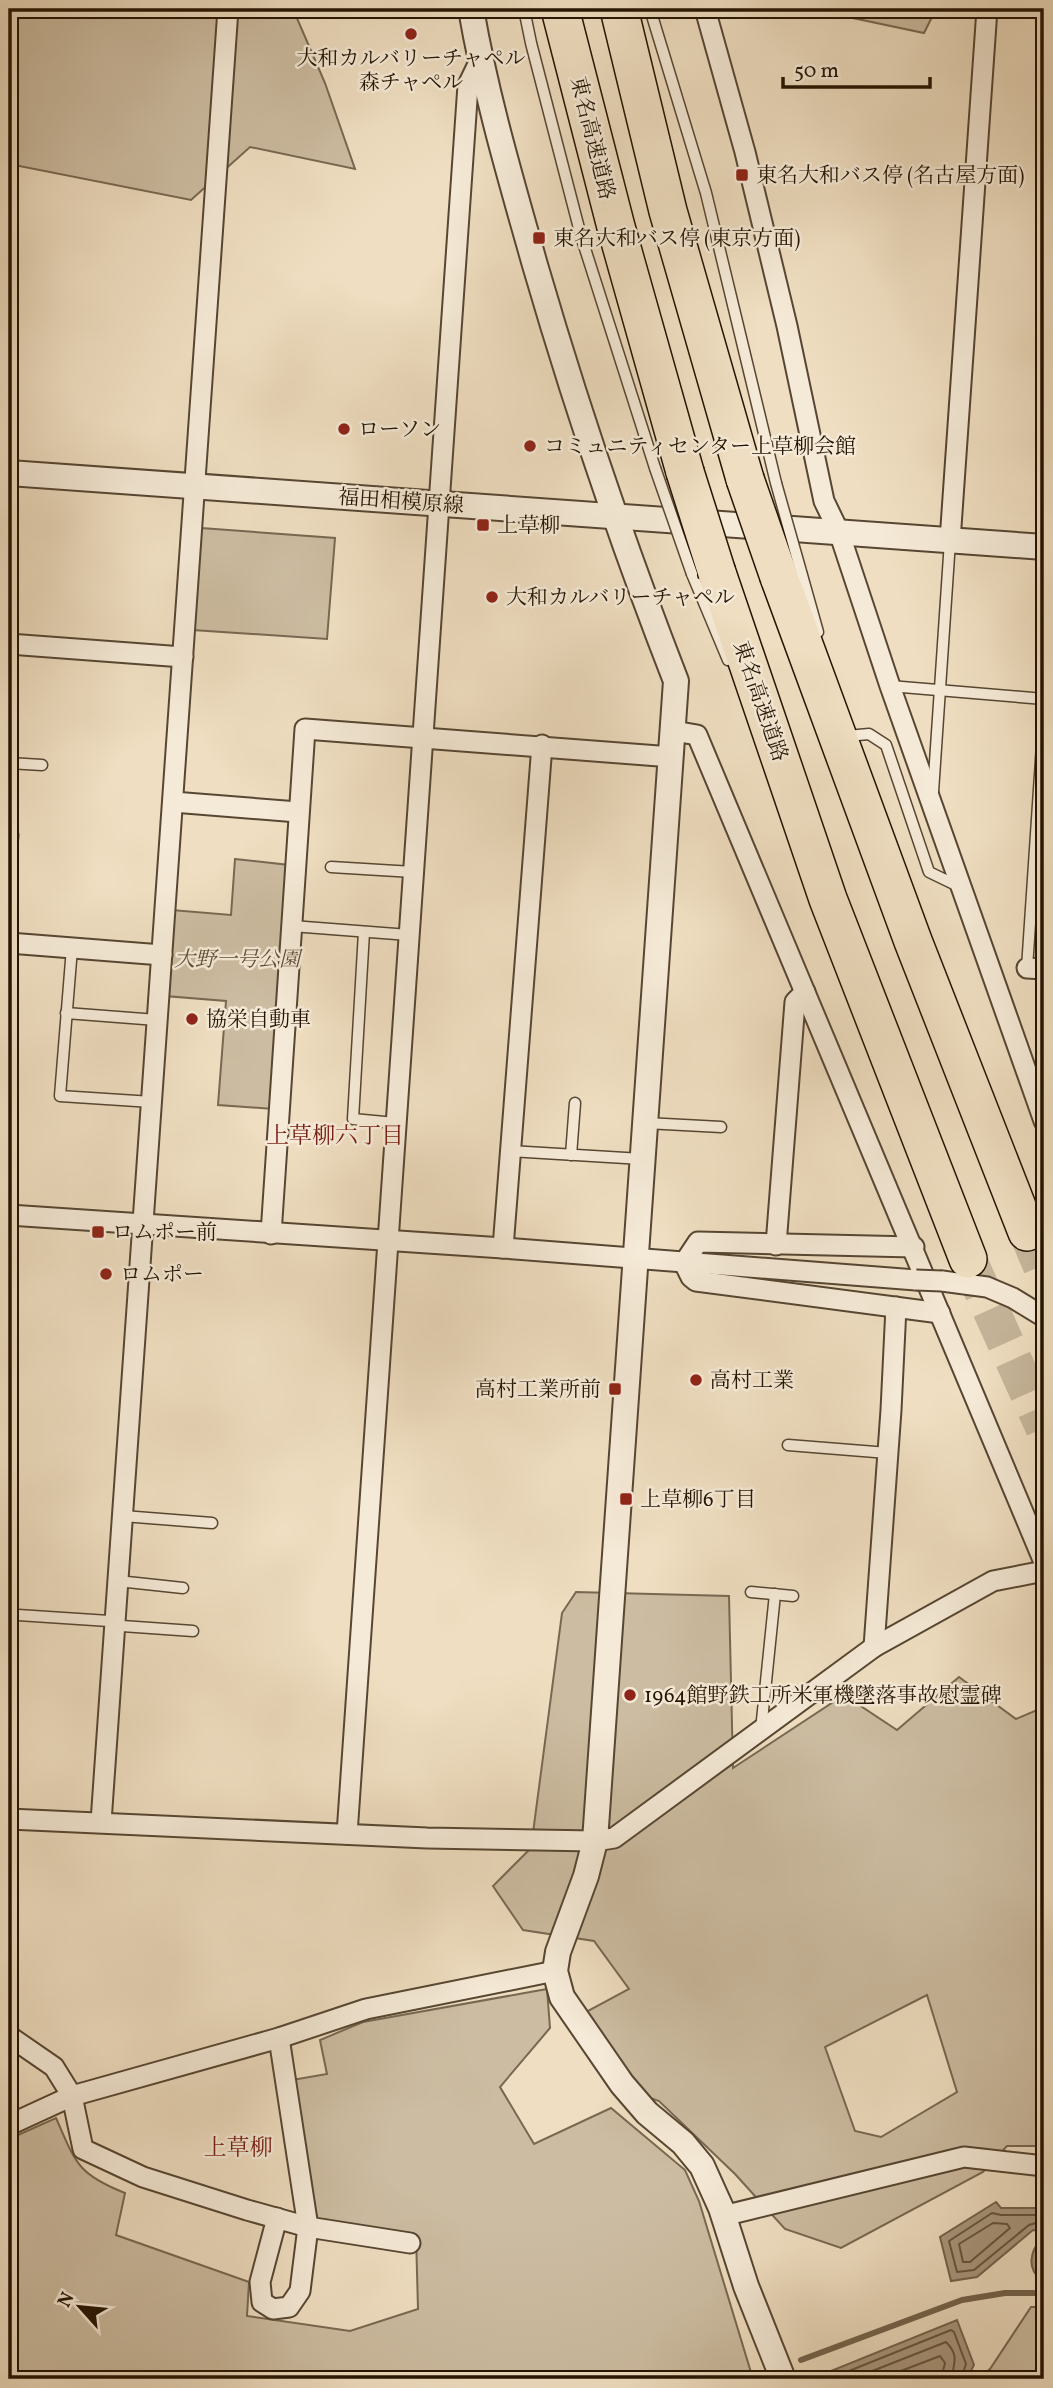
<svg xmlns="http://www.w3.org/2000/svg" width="1053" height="2388" viewBox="0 0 1053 2388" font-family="Vollkorn,'Noto Serif JP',serif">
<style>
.green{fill:#ccbca1;stroke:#786852;stroke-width:2;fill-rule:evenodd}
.water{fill:#aa9980;stroke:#74644e;stroke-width:2}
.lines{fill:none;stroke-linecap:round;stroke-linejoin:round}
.shore{stroke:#675641;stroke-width:2}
.stream{stroke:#74644e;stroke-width:6}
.motorway-tunnel{stroke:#c6b69b;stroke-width:37;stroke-dasharray:37 18;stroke-linecap:butt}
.service-casing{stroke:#574632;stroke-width:13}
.minor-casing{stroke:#574632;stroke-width:23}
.tertiary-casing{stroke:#574632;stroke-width:28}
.motorway-casing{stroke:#241402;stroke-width:40}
.service{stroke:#f5ead7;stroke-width:10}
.minor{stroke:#f5ead7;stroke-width:19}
.tertiary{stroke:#f5ead7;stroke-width:24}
.motorway{stroke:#efdec1;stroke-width:37}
.service-bridge-casing{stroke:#574632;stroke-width:13;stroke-linecap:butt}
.minor-bridge-casing{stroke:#574632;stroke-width:23;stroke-linecap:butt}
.motorway-bridge-casing{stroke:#241402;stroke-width:40;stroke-linecap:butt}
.service-bridge{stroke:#f5ead7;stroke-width:10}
.minor-bridge{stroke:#f5ead7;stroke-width:19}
.motorway-bridge{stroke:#efdec1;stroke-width:37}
.poi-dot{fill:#8f2418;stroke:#f5ead7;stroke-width:2.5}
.labels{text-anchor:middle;stroke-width:5;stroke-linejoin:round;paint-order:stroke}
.poi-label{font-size:21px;fill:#241402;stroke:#f5ead7;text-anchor:start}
.street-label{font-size:21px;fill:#241402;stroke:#f5ead7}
.park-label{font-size:21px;font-style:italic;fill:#5f4f3a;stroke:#f5ead7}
.neighbourhood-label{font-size:23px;fill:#7a1f14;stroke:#f5ead7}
</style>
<rect width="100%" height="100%" fill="#efdec1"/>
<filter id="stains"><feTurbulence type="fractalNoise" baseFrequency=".00286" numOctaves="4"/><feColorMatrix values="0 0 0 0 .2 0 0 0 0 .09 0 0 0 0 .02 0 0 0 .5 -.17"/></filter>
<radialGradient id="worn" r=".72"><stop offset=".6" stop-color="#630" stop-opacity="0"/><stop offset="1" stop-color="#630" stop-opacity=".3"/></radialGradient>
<g class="green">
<path d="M9,9H293L325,83L355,169L250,147L191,200L9,164Z"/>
<path d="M810,9H936L924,33Z"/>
<path d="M201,528L335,538L327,639L193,630Z"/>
<path d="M235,859L289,865L273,1109L218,1105L226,1001L165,996L172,910L231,915Z"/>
<path d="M576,1592L729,1596L733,1768L844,1695L897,1730L959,1677L1016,1719L1044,1707V2146H1007L983,2172L841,2248L785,2229L735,2174L659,2101L642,2095L584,2013L629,1989L594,1941L523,1930L493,1886L531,1848L562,1613ZM927,1995L957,2092L881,2137L855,2131L825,2047Z"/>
<path d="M547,1989L550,2028L500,2087L534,2144L611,2108L685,2170L699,2201L753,2379H9V2139L56,2118C76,2163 77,2174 125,2193L116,2235L249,2282L247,2316L350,2331L418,2309L416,2235L318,2224L292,2080L327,2074L320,2040L363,2022Z"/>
<path d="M1031,2307H1044V2379H977L990,2369Z"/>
</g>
<g class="water">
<path d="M996,2202L1001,2208H1044V2225L1038,2231L1033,2230L977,2277L951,2281L940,2237Z"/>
<path d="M1044,2237V2275L1037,2276C1026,2263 1033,2246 1044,2237Z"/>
<path d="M957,2320L974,2365L967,2378L817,2379L816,2377Z"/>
</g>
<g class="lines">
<g class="shore">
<path d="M992,2213L1001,2215H1037L1040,2219L1036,2223L1029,2225L974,2270L957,2272L949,2241Z"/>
<path d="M993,2223L1007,2224L1010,2228L970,2262H963L959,2244Z"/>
<path d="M829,2379L951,2330L954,2332L966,2364L961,2379"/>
<path d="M852,2379L946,2342C960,2356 953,2363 952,2379"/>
<path d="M880,2379L940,2356L945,2363L941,2379"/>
</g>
<path class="stream" d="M801,2360L962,2300L1005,2293H1044"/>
<g class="motorway-tunnel">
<path d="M1027,1232L1044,1272"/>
<path d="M968,1259L1044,1428"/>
</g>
<g class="service-casing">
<g id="service">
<path d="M524,9L531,43L581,236L655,468"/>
<path d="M650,9L706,193L776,483"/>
<path d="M692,574L728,660"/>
<path d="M802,575L818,632"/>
<path d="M890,686L1044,699"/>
<path d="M847,736L869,734L886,745L929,872L958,886"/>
<path d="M9,763L42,765"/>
<path d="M933,792L950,541"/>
<path d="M9,835H13L9,885"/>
<path d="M331,867L413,872"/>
<path d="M292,926L409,935"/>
<path d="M364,932L353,1119L395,1123"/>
<path d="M72,948L60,1096L152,1102"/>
<path d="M1027,968L1044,715"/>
<path d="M66,1013L157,1020"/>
<path d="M646,1123L721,1127"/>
<path d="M510,1151L642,1159"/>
<path d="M571,1155L575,1103"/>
<path d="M788,1445L888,1453"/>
<path d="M123,1516L212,1523"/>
<path d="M118,1581L183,1588"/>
<path d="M751,1592L793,1596"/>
<path d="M18,1615L109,1621L122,1626L193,1631"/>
<path d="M761,1730L775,1594"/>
</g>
</g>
<g class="minor-casing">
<g id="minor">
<path d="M705,9L745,152L787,326L824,501L839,532L890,686L1044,1121"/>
<path d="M950,541L987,9"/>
<path d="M9,644L183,657"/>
<path d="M674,731L697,735L1044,1562"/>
<path d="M173,802L298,812"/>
<path d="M9,943L162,955"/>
<path d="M1027,968L1044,969"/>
<path d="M9,1215L503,1248L916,1280"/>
<path d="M271,1234L305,729L672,757"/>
<path d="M776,1245L795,1002L805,992"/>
<path d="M503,1248L542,745"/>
<path d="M684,1263L691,1277L696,1281L940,1313"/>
<path d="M684,1263L698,1242L914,1247"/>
<path d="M942,1281L987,1287L1013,1298L1044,1317"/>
<path d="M874,1647L891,1410L896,1307"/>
<path d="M9,1819L427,1838L595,1841L614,1838L874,1647L993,1581L1044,1571"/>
<path d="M101,1822L228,9"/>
<path d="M347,1834L468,85L480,60"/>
<path d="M9,2036L54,2067L72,2096L83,2149L143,2177L247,2210L308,2227L410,2243"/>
<path d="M9,2125L72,2096L279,2038L366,2009L555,1971"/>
<path d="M723,2216L964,2157L1044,2166"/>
<path d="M277,2218L260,2282L262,2302L273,2309L289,2307L300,2291L308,2227L279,2038"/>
</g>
</g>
<g class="tertiary-casing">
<g id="tertiary">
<path d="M471,9C486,96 511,180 535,265C576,406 623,545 676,681L595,1841L586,1876L558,1952L555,1971L562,1997L622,2084L647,2113L683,2143L702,2166L721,2208L746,2286L783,2379"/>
<path d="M9,473L1044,547"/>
</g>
</g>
<g class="motorway-casing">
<g id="motorway">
<path d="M560,9L616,227L685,472"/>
<path d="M619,9L668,211L745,479"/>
<path d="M717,573L828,899L968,1259"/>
<path d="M779,577L913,941L1027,1232"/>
</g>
</g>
<use href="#service" class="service"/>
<use href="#minor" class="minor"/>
<use href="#tertiary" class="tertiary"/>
<use href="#motorway" class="motorway"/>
<g class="service-bridge-casing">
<g id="service-bridge">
<path d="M655,468L692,574"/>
<path d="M776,483L802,575"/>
</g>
</g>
<g class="minor-bridge-casing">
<path id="minor-bridge" d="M916,1280L942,1281"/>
</g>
<g class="motorway-bridge-casing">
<g id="motorway-bridge">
<path d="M685,472L717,573"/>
<path d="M745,479L779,577"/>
</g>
</g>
<use href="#service-bridge" class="service-bridge"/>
<use href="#minor-bridge" class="minor-bridge"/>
<use href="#motorway-bridge" class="motorway-bridge"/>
</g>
<g class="poi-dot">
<circle cx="411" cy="34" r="7"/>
<rect x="735" y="168" width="14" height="14" rx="3.5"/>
<rect x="532" y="231" width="14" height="14" rx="3.5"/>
<circle cx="344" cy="429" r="7"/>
<circle cx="530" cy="446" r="7"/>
<rect x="476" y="518" width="14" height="14" rx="3.5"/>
<circle cx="492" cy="597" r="7"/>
<circle cx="192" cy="1019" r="7"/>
<rect x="91" y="1225" width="14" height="14" rx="3.5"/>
<circle cx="106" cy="1274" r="7"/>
<circle cx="696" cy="1380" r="7"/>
<rect x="608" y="1382" width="14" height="14" rx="3.5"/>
<rect x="619" y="1492" width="14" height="14" rx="3.5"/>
<circle cx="630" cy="1695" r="7"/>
</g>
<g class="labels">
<g class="poi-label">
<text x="411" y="65" text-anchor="middle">大和カルバリーチャペル<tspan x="411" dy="24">森チャペル</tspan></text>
<text x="756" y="182">東名大和バス停 (名古屋方面)</text>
<text x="553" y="245">東名大和バス停 (東京方面)</text>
<text x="358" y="436">ローソン</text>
<text x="544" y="453">コミュニティセンター上草柳会館</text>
<text x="497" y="532">上草柳</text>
<text x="506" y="604">大和カルバリーチャペル</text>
<text x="206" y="1026">協栄自動車</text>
<text x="112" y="1239">ロムポー前</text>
<text x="120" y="1281">ロムポー</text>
<text x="710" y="1387">高村工業</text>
<text x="601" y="1396" text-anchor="end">高村工業所前</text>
<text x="640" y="1506">上草柳6丁目</text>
<text x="644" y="1702">1964館野鉄工所米軍機墜落事故慰霊碑</text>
</g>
<g class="street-label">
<text transform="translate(593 138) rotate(76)" y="7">東名高速道路</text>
<text transform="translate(401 501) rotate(4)" y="7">福田相模原線</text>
<text transform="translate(761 701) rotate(71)" y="7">東名高速道路</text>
</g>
<g class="park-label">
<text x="237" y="966">大野一号公園</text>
</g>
<g class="neighbourhood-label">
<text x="335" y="1143">上草柳六丁目</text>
<text x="238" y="2155">上草柳</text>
</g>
</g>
<rect width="1053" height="2388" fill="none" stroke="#efdec1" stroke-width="35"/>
<rect x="10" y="10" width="1032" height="2367" fill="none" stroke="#241402" stroke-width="3.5"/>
<rect x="18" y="18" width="1018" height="2353" fill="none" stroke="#241402" stroke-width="2"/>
<g transform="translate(80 2307) rotate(297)" stroke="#f5ead7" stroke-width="5" paint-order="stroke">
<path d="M0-5L12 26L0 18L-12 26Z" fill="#241402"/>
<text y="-10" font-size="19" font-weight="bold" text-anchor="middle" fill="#241402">N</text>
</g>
<path d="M783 77v10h147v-10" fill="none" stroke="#241402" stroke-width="3.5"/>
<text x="794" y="77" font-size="21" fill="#241402" stroke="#f5ead7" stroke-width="5" paint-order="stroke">50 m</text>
<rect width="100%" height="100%" filter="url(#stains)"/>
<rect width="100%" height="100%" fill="url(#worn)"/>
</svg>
